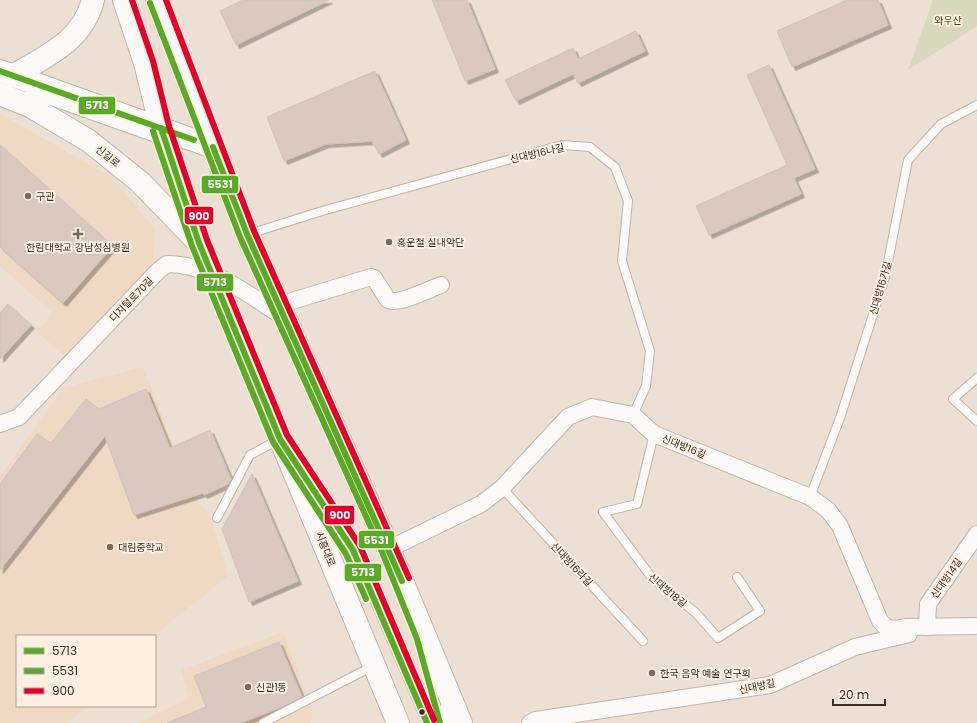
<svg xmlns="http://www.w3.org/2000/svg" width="977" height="723" viewBox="0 0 977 723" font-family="Poppins,'Noto Sans KR',sans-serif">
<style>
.built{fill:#edd9c4}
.green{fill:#d8d9be}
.building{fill:#d9c9c0;stroke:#cfc3bc;filter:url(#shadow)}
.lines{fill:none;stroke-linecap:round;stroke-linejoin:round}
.lane-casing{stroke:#bfb6ac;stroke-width:10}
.street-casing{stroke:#bfb6ac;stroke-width:18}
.secondary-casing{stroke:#bfb6ac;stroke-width:24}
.primary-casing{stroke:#bfb6ac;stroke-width:24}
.lane{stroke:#fcfaf9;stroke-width:8}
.street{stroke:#fcfaf9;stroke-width:16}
.secondary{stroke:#fcfaf9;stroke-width:22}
.primary{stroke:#fcfaf9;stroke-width:22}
.bus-1-casing{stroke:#fdefe2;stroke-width:9}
.bus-2-casing{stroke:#fdefe2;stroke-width:9}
.bus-3-casing{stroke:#fdefe2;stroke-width:9}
.bus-1{stroke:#59aa25;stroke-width:6}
.bus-2{stroke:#59aa25;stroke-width:6}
.bus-3{stroke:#e4002b;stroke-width:6}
.poi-dot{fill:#766c62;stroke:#fdefe2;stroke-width:1.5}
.bus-dot{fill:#362e25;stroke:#fdefe2;stroke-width:1.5}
.labels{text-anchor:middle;stroke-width:4;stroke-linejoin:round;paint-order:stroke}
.park-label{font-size:10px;fill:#3b4609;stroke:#fdefe2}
.street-label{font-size:10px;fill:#362e25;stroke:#fdefe2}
.poi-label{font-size:10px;fill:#362e25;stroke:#fdefe2;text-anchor:start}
.line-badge{stroke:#fdefe2;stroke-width:1.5}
.badge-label{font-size:11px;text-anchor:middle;font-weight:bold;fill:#fff}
</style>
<defs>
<filter id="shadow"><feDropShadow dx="3.5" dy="3.5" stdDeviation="0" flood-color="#0004"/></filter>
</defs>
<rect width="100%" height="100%" fill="#ece0d4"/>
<g class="built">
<path d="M0,114L113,178L155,230L152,280L67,358L37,332L53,313L0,266Z"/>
<path d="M143,367L191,492L211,518L228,576L153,636H17V706H88L66,723H0V476L64,388Z"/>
<path d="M283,632L313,711L311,723H138L189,698L181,670Z"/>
</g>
<path class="green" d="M933,0H977V26L908,70Z"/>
<g class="building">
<path d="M243,0H329L236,45L220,11Z"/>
<path d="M432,0H467L495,69L465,81Z"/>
<path d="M847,0H878L888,25L792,67L777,31Z"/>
<path d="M636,31L645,51L578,83L573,74L516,101L505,80L573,48L578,59Z"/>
<path d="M769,65L815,169L794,178L801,194L709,235L696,206L787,165L747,75Z"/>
<path d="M375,71L406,140L379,154L372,141L326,144L284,161L267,117Z"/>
<path d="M0,145L113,246L63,303L0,247Z"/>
<path d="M8,304L31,325L0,359V313Z"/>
<path d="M146,389L170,448L210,430L231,479L228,484L204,495L203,493L134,515L105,436L0,570V484L37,434L51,443L86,399L99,409Z"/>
<path d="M252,474L298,581L249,602L222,529Z"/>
<path d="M279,642L302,697L284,706L241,723H167L206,707L194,676Z"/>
</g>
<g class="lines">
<g class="lane-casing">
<g id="lane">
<path d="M24,96H37L161,140"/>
<path d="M249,234L322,211L562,145L590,147L615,167L628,201L622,261L650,351L646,386L633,415"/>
<path d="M977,378L953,399L977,421"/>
<path d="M654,434L637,504L603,512L652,578L696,613L718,638L760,611L737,577"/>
<path d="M306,479L353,550L427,723"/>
<path d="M502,488L643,641"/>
<path d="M810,497L840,418L885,277L908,160L941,124L977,105"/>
<path d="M217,518L250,455L280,439"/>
<path d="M444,708L448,723"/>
<path d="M263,723L373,666"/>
</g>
</g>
<g class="street-casing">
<g id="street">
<path d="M279,305L371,277L374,278L388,300C399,305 429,289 441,285"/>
<path d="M0,424L19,417L159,270L167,264C211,264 249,295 285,318"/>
<path d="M389,549L481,504L502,488L568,417L592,407L633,415L654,434L810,497L828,510L840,526L880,621L887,628L895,629L907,627L977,626"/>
<path d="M927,627L928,604L977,534"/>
<path d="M530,723L536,720L770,685L855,647L909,634"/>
</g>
</g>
<g class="secondary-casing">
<g id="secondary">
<path d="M0,71L213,147"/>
<path d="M0,94L30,106L89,141L140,182L199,243"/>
</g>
</g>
<g class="primary-casing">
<g id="primary">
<path d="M124,0L145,63L161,128L199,243L398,723"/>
<path d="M157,0L247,234L389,549L461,723"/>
<path d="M13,76C47,55 82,42 93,0"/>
</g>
</g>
<use href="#lane" class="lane"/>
<use href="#street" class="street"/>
<use href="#secondary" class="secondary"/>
<use href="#primary" class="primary"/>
<g class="bus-1-casing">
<g id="bus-1">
<path d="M0,71L194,140"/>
<path d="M161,128L199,243L280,439L353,550L427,723"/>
<path d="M213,147L247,234L402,581"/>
</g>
</g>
<g class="bus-2-casing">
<g id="bus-2">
<path d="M150,3L240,237L382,552L417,639L440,723"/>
<path d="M153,131L192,246L273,442L346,554L366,599"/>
</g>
</g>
<g class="bus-3-casing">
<g id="bus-3">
<path d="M132,0L153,61L169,126L207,240L287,435L360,546L434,720"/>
<path d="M166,0L254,231L409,578"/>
</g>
</g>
<use href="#bus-1" class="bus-1"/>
<use href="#bus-2" class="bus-2"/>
<use href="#bus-3" class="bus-3"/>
</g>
<g class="poi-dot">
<circle cx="28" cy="196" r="4"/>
<path d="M76 228h4v4h4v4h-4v4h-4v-4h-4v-4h4z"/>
<circle cx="389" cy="242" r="4"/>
<circle cx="110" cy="547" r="4"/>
<circle cx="652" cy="673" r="4"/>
<circle cx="248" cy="687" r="4"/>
</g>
<circle class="bus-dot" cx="422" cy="712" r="3.5"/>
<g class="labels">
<g class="park-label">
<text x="948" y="24">와우산</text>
</g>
<g class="street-label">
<text transform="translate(537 153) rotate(-13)" y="4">신대방16나길</text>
<text transform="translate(108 156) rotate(38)" y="4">신길로</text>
<text transform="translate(880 288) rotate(-74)" y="4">신대방16가길</text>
<text transform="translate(131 299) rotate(-46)" y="4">디지털로70길</text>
<text transform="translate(684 446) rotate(22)" y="4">신대방16길</text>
<text transform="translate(326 549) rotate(68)" y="4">시흥대로</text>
<text transform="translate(572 564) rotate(47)" y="4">신대방16라길</text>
<text transform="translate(946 578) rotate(-55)" y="4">신대방14길</text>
<text transform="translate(668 590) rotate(40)" y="4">신대방18길</text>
<text transform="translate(757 686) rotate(-12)" y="4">신대방길</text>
</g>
<g class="poi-label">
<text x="36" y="200">구관</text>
<text x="397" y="246">홍운철 실내악단</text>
<text x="78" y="251" text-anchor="middle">한림대학교 강남성심병원</text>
<text x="118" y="551">대림중학교</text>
<text x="660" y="677">한국 음악 예술 연구회</text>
<text x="256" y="691">신관1동</text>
</g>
</g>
<g class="line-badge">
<rect x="78" y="96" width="38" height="19" rx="4" fill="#59aa25"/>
<rect x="201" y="175" width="38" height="19" rx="4" fill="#59aa25"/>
<rect x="184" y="206" width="30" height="19" rx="4" fill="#e4002b"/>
<rect x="196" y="273" width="38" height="19" rx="4" fill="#59aa25"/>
<rect x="324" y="505" width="31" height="20" rx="4" fill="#e4002b"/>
<rect x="358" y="530" width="37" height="19" rx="4" fill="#59aa25"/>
<rect x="344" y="563" width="38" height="19" rx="4" fill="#59aa25"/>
</g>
<g class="badge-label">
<text x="97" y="109">5713</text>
<text x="220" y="188">5531</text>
<text x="199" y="220">900</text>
<text x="215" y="286">5713</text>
<text x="340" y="519">900</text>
<text x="376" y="544">5531</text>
<text x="363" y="576">5713</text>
</g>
<rect x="16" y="635" width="140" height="72" fill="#fdefe2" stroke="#ada296"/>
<rect x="24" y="648" width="20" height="6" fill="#59aa25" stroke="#ada296"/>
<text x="52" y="655" font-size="12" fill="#362e25">5713</text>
<rect x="24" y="668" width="20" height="6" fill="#59aa25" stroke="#ada296"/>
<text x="52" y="675" font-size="12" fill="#362e25">5531</text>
<rect x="24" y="688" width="20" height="6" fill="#e4002b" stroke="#ada296"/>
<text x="52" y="695" font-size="12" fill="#362e25">900</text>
<path d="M833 699v6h52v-6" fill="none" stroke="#362e25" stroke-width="2"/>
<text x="839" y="699" font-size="12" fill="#362e25" stroke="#fdefe2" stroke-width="3" paint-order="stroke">20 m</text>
</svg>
